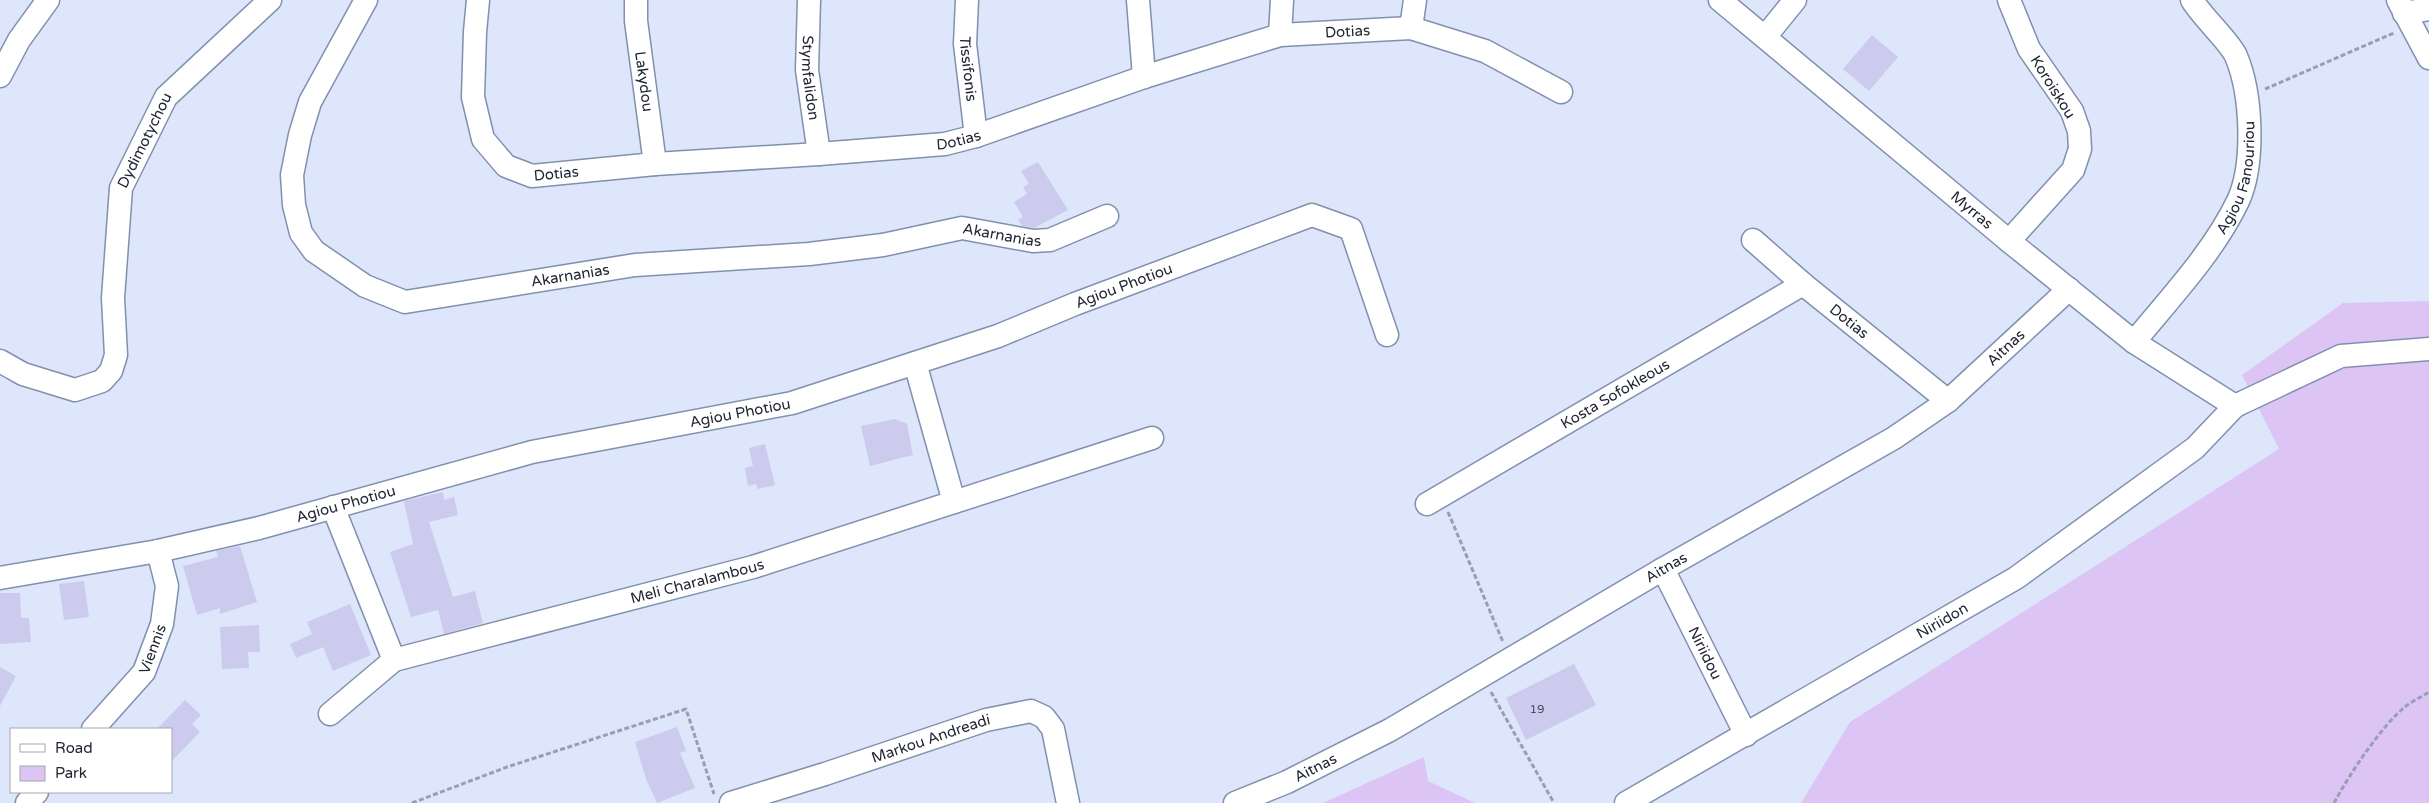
<svg xmlns="http://www.w3.org/2000/svg" width="2429" height="803" viewBox="0 0 2429 803" font-family="'Varela Round',sans-serif">
<style>
.green{fill:#dcc4f5}
.building{fill:#cccbee}
.lines{fill:none;stroke-linecap:round;stroke-linejoin:round}
.minor-casing{stroke:#8290af;stroke-width:25}
.path{stroke:#989fb1;stroke-width:3;stroke-dasharray:5 2.5;stroke-linecap:butt}
.minor{stroke:#fff;stroke-width:22}
.labels{text-anchor:middle;stroke-width:5;stroke-linejoin:round;paint-order:stroke}
.number-label{font-size:12px;fill:#4c4f62}
.street-label{font-size:15px;fill:#212633;stroke:#fff}
</style>
<rect width="100%" height="100%" fill="#dde6fa"/>
<g class="green">
<path d="M2429,301V803H1801L1850,722L2279,449L2242,375L2343,303Z"/>
<path d="M1424,757L1428,781L1475,803H1323Z"/>
</g>
<g class="building">
<path d="M1872,35L1898,57L1869,91L1843,69Z"/>
<path d="M1038,162L1068,210L1034,228L1022,226L1018,220L1023,217L1014,202L1027,194L1023,187L1029,184L1021,171Z"/>
<path d="M895,419L907,424L913,455L870,466L861,426Z"/>
<path d="M765,444L775,485L758,489L756,484L748,486L745,468L753,466L749,448Z"/>
<path d="M443,492L444,500L454,497L458,515L429,522L453,597L475,591L483,623L444,634L438,610L411,617L390,552L413,544L404,501Z"/>
<path d="M240,546L257,602L220,614V608L197,615L183,566L218,557L216,551Z"/>
<path d="M84,581L89,617L64,620L59,584Z"/>
<path d="M0,593H20L21,618H29L31,642L0,644Z"/>
<path d="M350,604L371,655L333,671L323,647L296,658L290,644L312,634L307,622Z"/>
<path d="M259,625L260,652H248L249,668L222,669L220,627Z"/>
<path d="M1574,664L1596,705L1526,740L1506,698Z"/>
<path d="M0,667L16,676L0,706Z"/>
<path d="M185,700L201,715L192,724L200,732L171,762V729H157Z"/>
<path d="M677,727L686,751L680,753L695,788L657,803L646,779L635,742Z"/>
</g>
<g class="lines">
<g class="minor-casing">
<g id="minor">
<path id="s1" d="M366,0L310,102L300,135L292,175L294,205L301,233L314,251L365,286L405,302L635,265L809,254L883,245L962,228L1033,241L1050,240L1107,216"/>
<path id="s2" d="M478,0L475,32L473,97L483,139L506,166L532,176L655,164L819,154L945,144L976,136L1144,77L1280,35L1411,28L1485,51L1561,92"/>
<path id="s3" d="M636,0V21L655,164"/>
<path id="s4" d="M809,0L807,70L819,154"/>
<path id="s5" d="M967,0L965,44L976,136"/>
<path d="M1138,0L1144,77"/>
<path id="s6" d="M1720,0L2009,241L2134,342L2235,406"/>
<path d="M2398,0L2429,58"/>
<path d="M2404,13L2429,9"/>
<path d="M1411,28L1415,0"/>
<path d="M1280,35L1282,0"/>
<path d="M1765,37L1795,0"/>
<path d="M0,76L19,40L48,0"/>
<path id="s7" d="M1753,240L1803,284L1948,401"/>
<path d="M2009,241L2073,170L2080,149L2079,131L2072,111L2029,49L2009,0"/>
<path id="s8" d="M2134,342C2170,298 2213,253 2238,201C2255,164 2252,94 2236,56C2230,42 2202,17 2192,0"/>
<path id="s9" d="M0,361L23,374L75,390L102,381L111,371L116,355L113,298L121,188L166,97L270,0"/>
<path d="M915,363L954,502"/>
<path id="s10" d="M1427,504L1803,284"/>
<path id="s11" d="M333,507L394,660L753,567L1152,438"/>
<path id="s12" d="M1663,569L1746,735"/>
<path id="s13" d="M0,578L158,551L259,528L532,452L792,403L998,336L1075,304L1312,215L1351,229L1387,335"/>
<path d="M330,714L394,660"/>
<path id="s14" d="M93,729L144,672L162,624L167,586L158,551"/>
<path d="M27,803L37,792"/>
<path id="s15" d="M731,803L825,774L986,720L1031,711L1044,717L1053,729L1068,803"/>
<path id="s16" d="M1235,803L1287,782L1390,730L1663,569L1894,438L1948,401L2069,289"/>
<path id="s17" d="M1626,803L2016,578L2195,448L2235,406L2341,356L2429,349"/>
</g>
</g>
<g class="path">
<path d="M2265,89L2394,33"/>
<path d="M1448,512L1503,642"/>
<path d="M1491,692L1554,803"/>
<path d="M412,803L507,767L686,709L714,794"/>
<path d="M2334,803C2349,775 2381,726 2406,706C2413,701 2421,697 2429,692"/>
</g>
<use href="#minor" class="minor"/>
</g>
<g class="labels">
<g class="number-label">
<text x="1537" y="713">19</text>
</g>
<g class="street-label">
<text dy="5" stroke="none"><textPath href="#s2" startOffset="1038">Dotias</textPath></text>
<text dy="5" stroke="none"><textPath href="#s5" startOffset="69">Tissifonis</textPath></text>
<text dy="5" stroke="none"><textPath href="#s4" startOffset="78">Stymfalidon</textPath></text>
<text dy="5" stroke="none"><textPath href="#s3" startOffset="82">Lakydou</textPath></text>
<text transform="translate(2053 87) rotate(58)" y="5">Koroiskou</text>
<text dy="5" stroke="none"><textPath href="#s2" startOffset="632">Dotias</textPath></text>
<text dy="5" stroke="none"><textPath href="#s9" startOffset="360">Dydimotychou</textPath></text>
<text dy="5" stroke="none"><textPath href="#s2" startOffset="228">Dotias</textPath></text>
<text dy="5" stroke="none"><textPath href="#s8" startOffset="198">Agiou Fanouriou</textPath></text>
<text dy="5" stroke="none"><textPath href="#s6" startOffset="328">Myrras</textPath></text>
<text dy="5" stroke="none"><textPath href="#s1" startOffset="981">Akarnanias</textPath></text>
<text dy="5" stroke="none"><textPath href="#s1" startOffset="545">Akarnanias</textPath></text>
<text dy="5" stroke="none"><textPath href="#s13" startOffset="1164">Agiou Photiou</textPath></text>
<text dy="5" stroke="none"><textPath href="#s7" startOffset="126">Dotias</textPath></text>
<text dy="5" stroke="none"><textPath href="#s16" startOffset="898">Aitnas</textPath></text>
<text dy="5" stroke="none"><textPath href="#s10" startOffset="218">Kosta Sofokleous</textPath></text>
<text dy="5" stroke="none"><textPath href="#s13" startOffset="759">Agiou Photiou</textPath></text>
<text dy="5" stroke="none"><textPath href="#s13" startOffset="354">Agiou Photiou</textPath></text>
<text dy="5" stroke="none"><textPath href="#s16" startOffset="492">Aitnas</textPath></text>
<text dy="5" stroke="none"><textPath href="#s11" startOffset="478">Meli Charalambous</textPath></text>
<text dy="5" stroke="none"><textPath href="#s17" startOffset="365">Niriidon</textPath></text>
<text dy="5" stroke="none"><textPath href="#s14" startOffset="101">Viennis</textPath></text>
<text dy="5" stroke="none"><textPath href="#s12" startOffset="94">Niriidou</textPath></text>
<text dy="5" stroke="none"><textPath href="#s15" startOffset="210">Markou Andreadi</textPath></text>
<text dy="5" stroke="none"><textPath href="#s16" startOffset="88">Aitnas</textPath></text>
</g>
</g>
<rect x="10" y="728" width="162" height="65" fill="#ffffff" stroke="#a6a8ad"/>
<rect x="20" y="744" width="25" height="8" fill="#ffffff" stroke="#a6a8ad"/>
<text x="55" y="753" font-size="15" fill="#212633">Road</text>
<rect x="20" y="766" width="25" height="15" fill="#dcc4f5" stroke="#a6a8ad"/>
<text x="55" y="778" font-size="15" fill="#212633">Park</text>
</svg>
